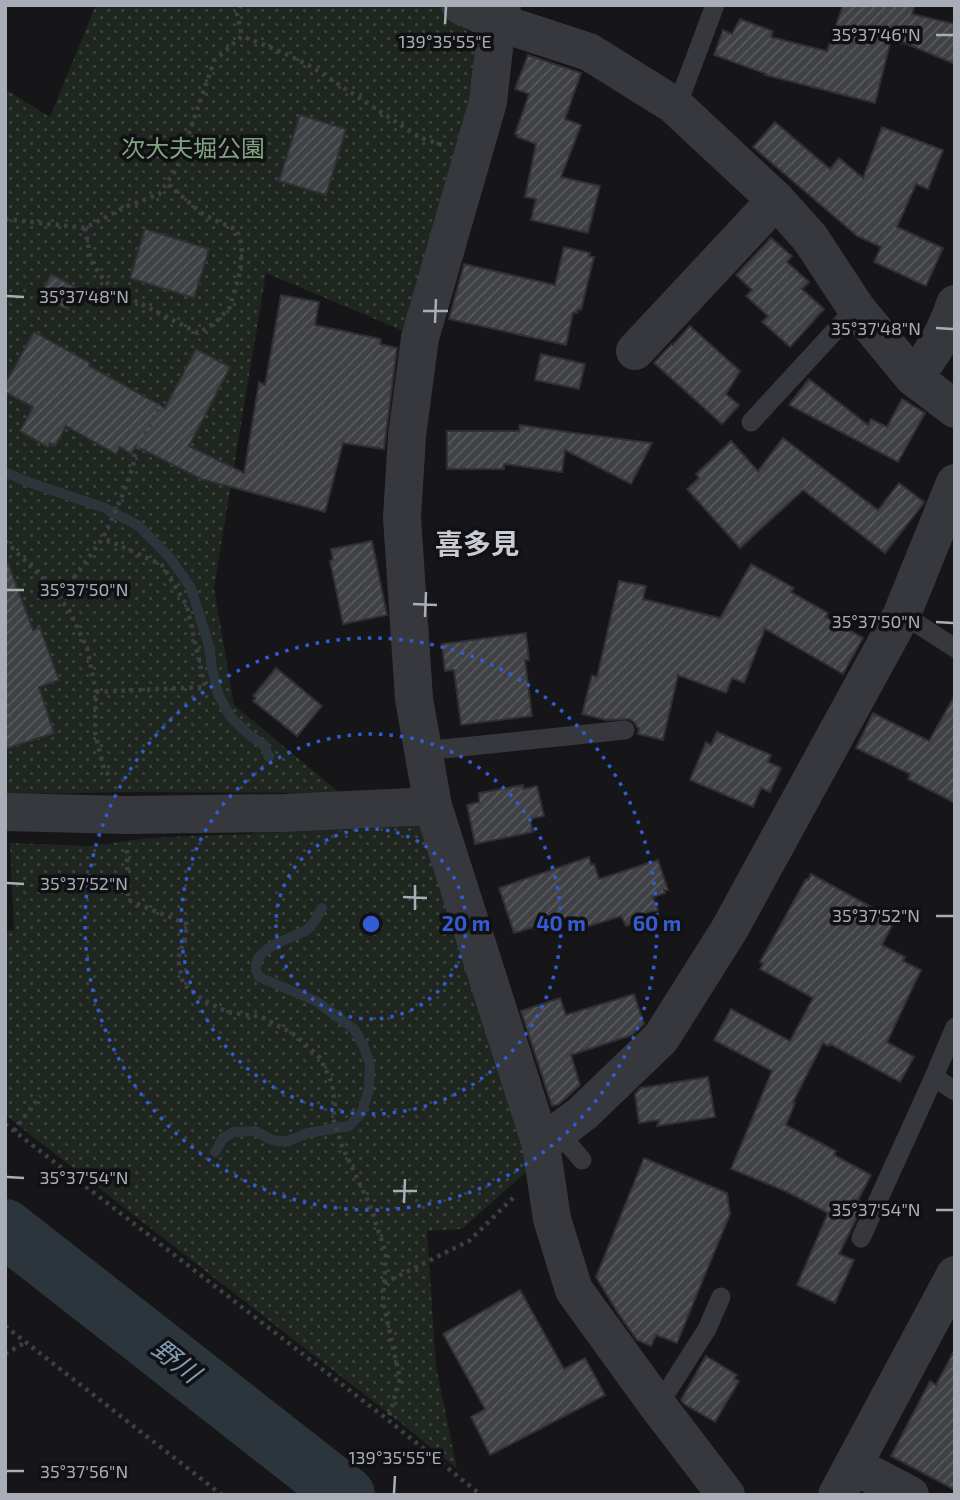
<svg xmlns="http://www.w3.org/2000/svg" width="960" height="1500" viewBox="0 0 960 1500" font-family="'Exo 2','Noto Sans JP',sans-serif">
<style>
.park{fill:url(#park-dots)}
.lines{fill:none;stroke-linecap:round;stroke-linejoin:round}
.stream{stroke:#2c353c;stroke-width:10}
.river{stroke:#2c353c;stroke-width:58}
.building{fill:url(#building-hatch);stroke:#303034;stroke-width:2}
.path{stroke:#3d3f44;stroke-width:4.5;stroke-dasharray:3.5 5;stroke-linecap:butt}
.service{stroke:#37383d;stroke-width:19}
.minor{stroke:#37383d;stroke-width:38}
.tertiary{stroke:#37383d;stroke-width:38}
.ticks{fill:none;stroke:#a8adb8;stroke-width:2.5}
.ring{fill:none;stroke:#325cd3;stroke-width:3.5;stroke-dasharray:3.5 7}
.labels{text-anchor:middle;stroke-width:7;stroke-linejoin:round;paint-order:stroke}
.park-label{font-size:24px;fill:#7fa381;stroke:#111113}
.water-label{font-size:26px;font-style:italic;fill:#7f9bb3;stroke:#111113}
.quarter-label{font-size:28px;font-weight:bold;fill:#c9ccd4;stroke:#111113}
.ticks-label{font-size:18px;text-anchor:middle;fill:#a8adb8;stroke:#111113;stroke-width:7;stroke-linejoin:round;paint-order:stroke}
.centre{fill:#325cd3;stroke:#111113;stroke-width:3.5}
.ring-label{font-size:21px;text-anchor:middle;font-weight:bold;fill:#325cd3;stroke:#111113;stroke-width:7;stroke-linejoin:round;paint-order:stroke}
</style>
<defs>
<pattern id="park-dots" width="8" height="8" patternUnits="userSpaceOnUse" patternTransform="scale(1.75)"><rect width="8" height="8" fill="#1e261f"/><path d="M2 2h.1M6 6h.1" fill="none" stroke="#3c433d" stroke-width="1.8" stroke-linecap="round"/></pattern>
<pattern id="building-hatch" width="6" height="6" patternUnits="userSpaceOnUse" patternTransform="scale(1.75)"><rect width="6" height="6" fill="#404145"/><path d="M-1 1l2-2M0 6l6-6M5 7l2-2" fill="none" stroke="#595a5e"/></pattern>
</defs>
<rect width="100%" height="100%" fill="#161618"/>
<g class="park">
<path d="M96,5H451L469,35L488,102L420,338L266,273L214,588L234,705L340,793L138,792L5,794V89L50,117Z"/>
<path d="M420,823L534,1165L462,1229L427,1231L436,1366L457,1469L401,1423L5,1115V931L14,930L10,843L92,846L147,838L363,829Z"/>
</g>
<g class="lines">
<g class="stream">
<path d="M5,472L25,481L105,508L139,526L171,559L191,588L209,646L212,668L218,694L230,716L249,735L264,745L269,757"/>
<path d="M215,1152L223,1138L234,1132L255,1131L272,1140L285,1142L308,1133L349,1126L362,1112L369,1089L370,1064L364,1047L354,1029L316,1001L259,977C258,974 255,970 256,966C257,947 292,938 305,931C313,926 318,916 322,908"/>
</g>
<path class="river" d="M5,1228L346,1495"/>
</g>
<g class="building">
<path d="M843,5H915L912,14L955,24V64L902,42L901,44L891,40L875,103L765,75L766,74L714,55L723,30L732,34L740,19L773,31L771,37L827,51Z"/>
<path d="M528,55L581,73L565,119L581,125L561,177L600,186L588,233L531,220L536,199L525,197L536,144L517,137L518,135L515,134L529,94L515,89Z"/>
<path d="M300,115L346,129L326,195L279,181Z"/>
<path d="M775,122L830,169L839,158L863,178L882,127L943,150L928,189L916,184L897,227L943,248L926,286L874,262L881,247L857,236L753,147Z"/>
<path d="M145,229L209,249L194,298L130,278Z"/>
<path d="M771,238L792,256L787,262L809,282L802,289L824,309L790,347L762,322L768,316L746,296L752,290L736,275Z"/>
<path d="M564,247L590,253L589,257H594L581,310L578,309L577,313H573L566,345L449,319L464,264L555,285Z"/>
<path d="M51,274L79,289L68,310L39,296Z"/>
<path d="M281,295L319,302L315,325L381,339L380,344L397,348L384,449L343,443L325,512L201,479L136,446L131,454L120,447L116,454L66,426L55,446L50,443L48,447L20,431L33,407L5,392V384L34,332L90,363L89,366L165,408L196,349L230,367L189,446L244,473L259,382L265,385Z"/>
<path d="M690,326L740,371L726,394L739,405L722,424L654,363L672,344L673,345Z"/>
<path d="M541,354L585,364L579,389L535,380Z"/>
<path d="M809,379L868,425L871,419L887,427L902,399L925,413L898,462L789,405Z"/>
<path d="M520,425L568,432L652,443L631,484L565,450L562,472L504,464V469H447V431H519Z"/>
<path d="M783,438L878,510L899,483L924,502L923,504L885,553L803,490L740,548L687,489L699,478L696,474L731,441L758,471Z"/>
<path d="M372,541L387,615L343,624L330,561L333,560L331,549Z"/>
<path d="M5,563H8L33,630L40,628L59,680L39,687L54,733L5,749Z"/>
<path d="M751,564L794,588L791,592L828,613L826,617L863,638L843,674L765,629L744,683L732,678L726,693L678,675L663,740L638,734L639,728L637,727L634,722L629,719L606,720L582,714L592,675L597,677L619,581L646,586L643,599L720,618Z"/>
<path d="M526,633L529,660H525L532,716L461,725L454,670L445,671L442,644Z"/>
<path d="M276,668L322,706L297,736L253,701L256,698L253,696Z"/>
<path d="M955,695V803L908,779L910,774L856,748L873,713L929,741Z"/>
<path d="M717,732L771,755L768,762L781,768L770,792L761,788L753,807L690,780L706,742L711,745Z"/>
<path d="M523,785V789L537,786L544,816L530,819L533,832L475,844L467,805L479,802V793Z"/>
<path d="M589,857L591,865L594,864L599,879L658,860L668,890H664L665,893L653,897L658,910L647,913L649,918L626,926L621,916L577,930L573,917L535,930L534,927L514,933L499,888Z"/>
<path d="M811,874L895,920L882,945L905,957L903,961L921,970L887,1042L914,1057L900,1082L830,1044L828,1046L823,1043L793,1102L795,1103L786,1125L836,1151L834,1155L871,1175L858,1200L864,1203L839,1254L854,1260L835,1303L797,1285L828,1213L785,1191L731,1169L772,1071L714,1040L731,1009L790,1041L813,998L760,969L763,964L760,962L806,879L808,880Z"/>
<path d="M634,994L644,1024L632,1035L571,1055L580,1085L559,1104L552,1106L521,1011L560,998L566,1015Z"/>
<path d="M708,1077L715,1117L657,1126L659,1120L639,1123L635,1094L640,1088Z"/>
<path d="M644,1158L727,1193L730,1214L677,1343L656,1335L651,1346L637,1340L618,1313L596,1277Z"/>
<path d="M520,1290L564,1369L585,1358L605,1395L490,1455L471,1417L485,1409L443,1334Z"/>
<path d="M955,1349V1490L891,1456L930,1381L936,1385Z"/>
<path d="M706,1356L737,1375L734,1378L739,1381L715,1422L684,1404L681,1400Z"/>
</g>
<g class="lines">
<g class="path">
<path d="M241,5L237,14L242,36"/>
<path d="M5,219L85,228L125,207L159,194L177,168L214,61L242,36L284,53L312,67L419,137L442,145"/>
<path d="M85,228L91,261L103,279L116,291L198,333L215,323L230,307L240,272L242,246L237,230L204,215L166,183"/>
<path d="M5,541L45,580L69,610L87,648L96,692L95,733L104,769L112,779"/>
<path d="M59,598L103,538L121,499L133,467L134,457L158,409"/>
<path d="M96,692L205,687L187,606L162,565L103,538"/>
<path d="M127,850L128,900L187,924L185,938L178,959L183,984L202,999L227,1012L262,1017L295,1035L320,1058L332,1083L335,1105L333,1118L342,1146L369,1203L386,1253L383,1301L400,1379L388,1420"/>
<path d="M5,1124L388,1420L481,1495"/>
<path d="M14,1131L40,1096"/>
<path d="M384,1283L469,1241L514,1197"/>
<path d="M5,1326L222,1495"/>
<path d="M5,1354L26,1342"/>
</g>
<g class="service">
<path d="M674,105L682,93L715,5"/>
<path d="M751,422L856,308"/>
<path d="M902,614L955,648"/>
<path d="M424,751L625,730"/>
<path d="M955,1027L934,1077L955,1091"/>
<path d="M558,1132L582,1160"/>
<path d="M861,1238L934,1077"/>
<path d="M658,1406L707,1329L721,1297"/>
</g>
<g class="minor">
<path d="M460,5L497,22"/>
<path d="M502,5L497,22L488,102L420,338L407,436L402,517L414,699L433,806L541,1145L552,1219L574,1290L658,1406L726,1495"/>
<path d="M635,351L776,200"/>
<path d="M913,377C931,357 947,330 955,304"/>
<path d="M5,812L127,815L284,813L433,806"/>
<path d="M541,1145L583,1113L661,1038L729,930L902,614L955,483"/>
<path d="M853,1465L910,1495"/>
<path d="M837,1495L955,1275"/>
</g>
<path class="tertiary" d="M497,22L589,52L674,105L776,200L810,238L856,308L913,377L955,409"/>
</g>
<path class="ticks" d="M445,24L446,7M936,35H953M7,296L24,297M423,311H448M435,323L436,299M936,328L953,329M7,590H24M413,604L437,605M425,617L426,592M936,622L953,623M7,883L24,884M403,897L427,898M415,910V885M936,916H953M7,1177L24,1178M393,1191H417M404,1203L405,1179M936,1210H953M7,1471H24M394,1493L395,1476"/>
<g class="ring">
<circle cx="371" cy="924" r="95"/>
<circle cx="371" cy="924" r="190"/>
<circle cx="371" cy="924" r="286"/>
</g>
<g class="labels">
<g class="park-label">
<text x="193" y="157">次大夫堀公園</text>
</g>
<g class="water-label">
<text transform="translate(176 1361) rotate(38)" y="9">野川</text>
</g>
<g class="quarter-label">
<text x="477" y="554">喜多見</text>
</g>
</g>
<g class="ticks-label">
<text x="876" y="41">35°37'46"N</text>
<text x="445" y="48">139°35'55"E</text>
<text x="84" y="303">35°37'48"N</text>
<text x="876" y="335">35°37'48"N</text>
<text x="84" y="596">35°37'50"N</text>
<text x="876" y="628">35°37'50"N</text>
<text x="84" y="890">35°37'52"N</text>
<text x="876" y="922">35°37'52"N</text>
<text x="84" y="1184">35°37'54"N</text>
<text x="876" y="1216">35°37'54"N</text>
<text x="395" y="1464">139°35'55"E</text>
<text x="84" y="1478">35°37'56"N</text>
</g>
<circle cx="371" cy="924" r="10" class="centre"/>
<g class="ring-label">
<text x="466" y="931">20 m</text>
<text x="561" y="931">40 m</text>
<text x="657" y="931">60 m</text>
</g>
<rect width="960" height="1500" fill="none" stroke="#a8adb8" stroke-width="14"/>
</svg>
